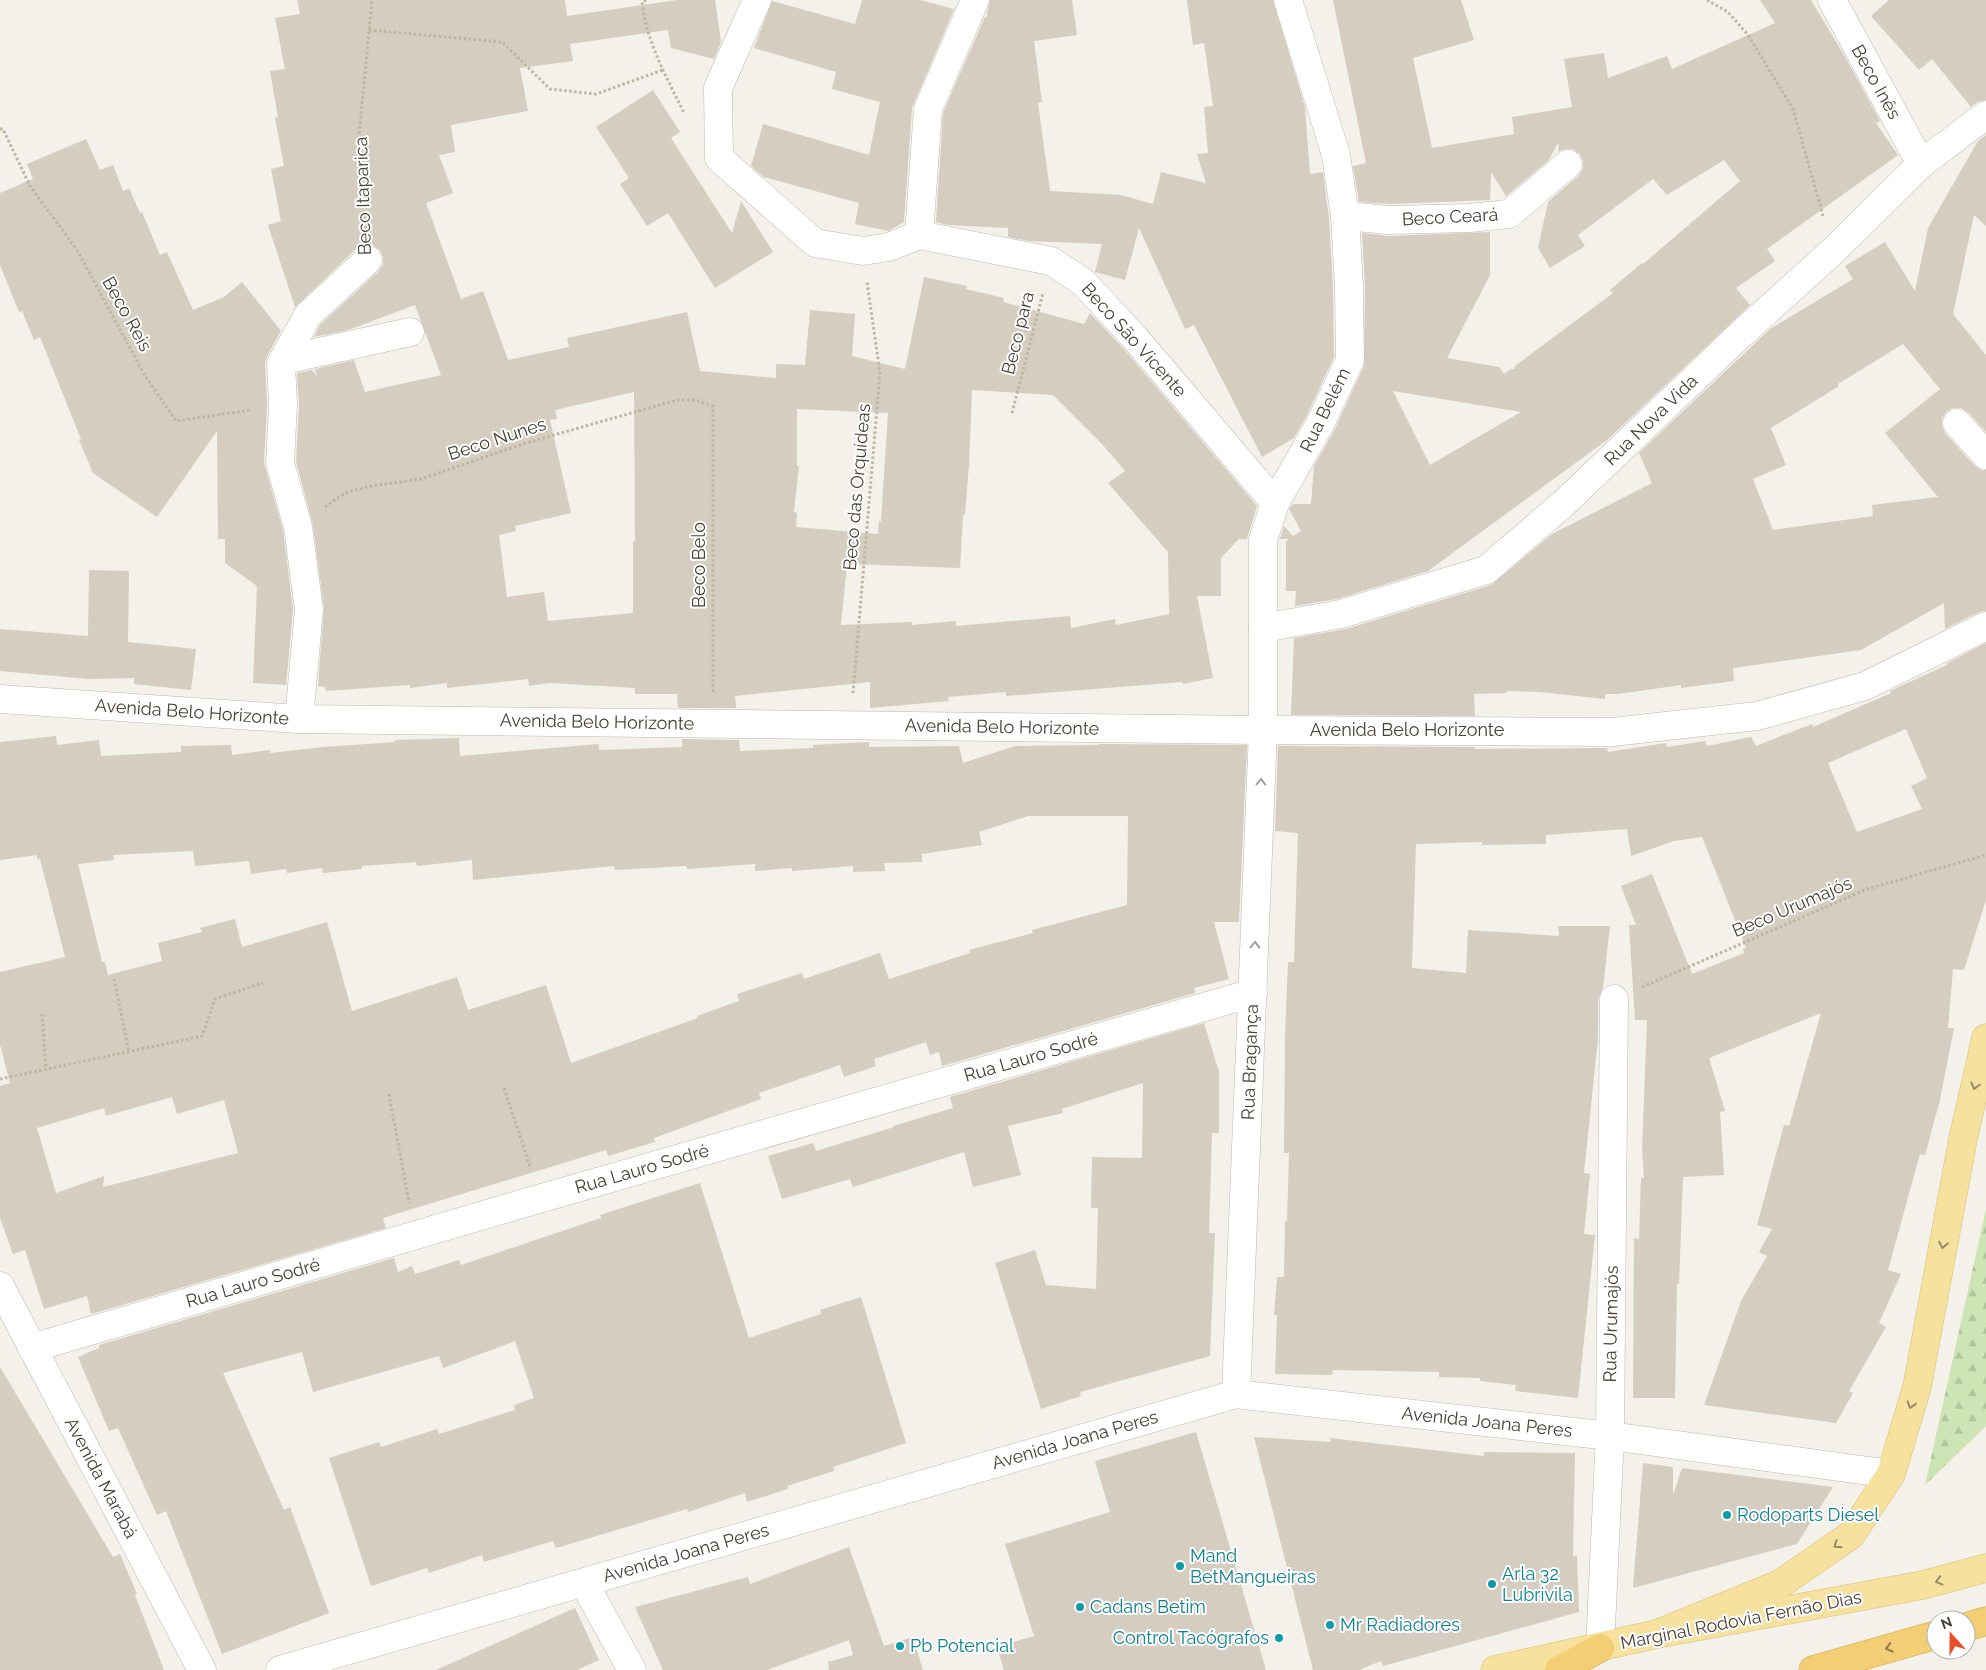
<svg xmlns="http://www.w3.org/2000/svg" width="1986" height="1670" viewBox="0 0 1986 1670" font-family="Raleway,sans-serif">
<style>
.forest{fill:url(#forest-firs)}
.building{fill:#d4cdc0;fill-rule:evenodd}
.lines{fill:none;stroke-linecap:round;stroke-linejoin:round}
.minor-casing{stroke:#beb9ad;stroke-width:29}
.major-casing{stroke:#dbbf70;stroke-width:29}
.highway-casing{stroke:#d2a445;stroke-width:29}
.path{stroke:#bfb59f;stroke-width:3;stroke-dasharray:2.5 2.5;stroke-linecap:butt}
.minor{stroke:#fff;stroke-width:28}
.major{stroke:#f6e19f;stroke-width:28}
.highway{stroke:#f3ce75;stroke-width:28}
.oneway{stroke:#a3a09c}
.oneway2{stroke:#968a66}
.oneway3{stroke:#8c7a50}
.culture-dot{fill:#0f9aa8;stroke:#fff;stroke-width:2}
.labels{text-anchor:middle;stroke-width:4;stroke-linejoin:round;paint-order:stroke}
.street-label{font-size:18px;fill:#474238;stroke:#fff}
.culture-label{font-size:18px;fill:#0d838f;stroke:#fff;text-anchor:start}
</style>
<defs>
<pattern id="forest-firs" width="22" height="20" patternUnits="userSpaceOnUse" patternTransform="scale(1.25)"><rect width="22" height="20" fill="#cde4b5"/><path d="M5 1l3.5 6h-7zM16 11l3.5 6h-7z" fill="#b1c59c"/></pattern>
</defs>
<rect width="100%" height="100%" fill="#f3f1e9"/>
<path class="forest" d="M1986,1209V1426L1925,1485Z"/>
<g class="building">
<path d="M297,0H565L567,16L677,0H715L721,42L714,59L671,48L668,30L570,44L573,61L520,68L528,111L451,125L455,152L439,155L453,193L426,203L461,299L483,291L508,360L569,347L567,338L687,312L700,371L776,378V364L805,365L810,310L855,314L852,356L905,369L924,277L967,286L966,289L1004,298L1003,302L1084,324L1090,313L1123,348L1257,506L1247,539H1239L1221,558V596H1197L1213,678L1183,684L1182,682L1006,696V692L948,697L949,701L870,708V682L735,696L736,708H678L677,694H635V688L550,683L529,686L528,679L447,688V683L410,688V685L326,691L325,687L318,686L324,608L313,525L296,461L299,405L297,373L312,370L317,376L315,369L354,360L365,392L441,375L415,305L348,330L314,337L320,325L379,271L383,265V257L380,250L373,245H365L357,248L295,307L268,225L281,221L271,169L284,166L275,118L278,117L270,71L285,69L275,18L300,14ZM972,390L1053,395L1102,444L1125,471L1108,483L1168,552L1169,614L1116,625L1115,619L1071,628L1070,616L956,626V621L912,625V622L841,625L847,564L960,568L963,515H965L969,464ZM634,392L635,541H633V613L548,621L544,592L507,597L499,535L516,531L515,526L571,513L550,420L557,419L555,410ZM797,409L888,413L881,521H879L878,534L796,527L797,513L794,512L799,466H797Z"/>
<path d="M862,0H920L954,9L912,108L904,222L888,231L855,224L859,203L764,177L751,166L763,124L869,155L880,102L832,89L836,72L754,48L772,1L855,24Z"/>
<path d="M990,0H1072L1077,35L1034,41L1042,102L1038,103L1050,191L1121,195L1153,204L1161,172L1206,183L1197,154L1208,153L1204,107L1213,106L1204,43L1193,45L1187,0H1273L1305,107L1310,174L1323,172L1329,218L1333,288L1334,357L1306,417L1294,438L1262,457L1194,325L1185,329L1139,228L1125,280L1095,272L1102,244L1029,241L1008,237V228L947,225L936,222L943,113L985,17H987V13Z"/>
<path d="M1333,0H1461L1474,40L1413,58L1432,148L1514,134L1512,117L1572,107L1564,59L1604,53L1608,78L1667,56L1672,69L1775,23L1760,0H1811L1844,55L1880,121L1876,123L1898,155L1767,249L1775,261L1736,288L1750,305L1607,440L1428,571L1337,599L1295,606L1296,591H1286V541L1289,539H1280L1284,526L1293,536L1301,531L1289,509L1293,504H1311L1314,466L1334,431L1364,366L1365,287L1362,233L1389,236L1490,232V275L1447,358L1499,367L1504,374L1511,369H1514L1515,366L1613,293L1610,290L1642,263L1643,264L1740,181L1724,160L1667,195L1653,179L1578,235L1585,246L1550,268L1538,248L1548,202L1578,176L1583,169V162L1580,154L1573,149H1565L1558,152L1559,145L1557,144L1549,160L1506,196L1491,172L1490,200L1390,204L1359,202L1353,166L1366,163ZM1393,391L1521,412L1430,465Z"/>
<path d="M1889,0H1986V100L1977,102L1971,107L1932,59L1919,70L1871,16Z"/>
<path d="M653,90L680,132L671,138L732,233L741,201L773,252L715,288L668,213L647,226L620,184L629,178L596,127Z"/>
<path d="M1986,135V226L1974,215L1953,314L1986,355V432L1969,413L1961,408H1953L1947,411L1942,418V426L1945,433L1974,465L1981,470H1986V611L1979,612L1945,629L1944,603L1861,650L1733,668L1734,681L1681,688V685L1618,694H1605V699L1539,692L1507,691V693L1474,694L1475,716L1291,715L1294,638L1346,629L1491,585L1552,534L1652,483L1639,453L1770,329L1853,279L1845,266L1885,242L1915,291L1928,228L1978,141ZM1903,344L1940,389L1885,433L1938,497L1872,505L1873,516L1773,530L1753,479L1786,465L1771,428L1839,386L1838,384Z"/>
<path d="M86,139L100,170L113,165L123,191L129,188L140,213L142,212L160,255L167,252L193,310L224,297L242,282L281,331L267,356L265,364L267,404L264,463L283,530L293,610L286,685L253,683L257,586L225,563V539H218L217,431L157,517L93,473L79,440L81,439L40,337L34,340L22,311L19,312L0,265V193L33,179L27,164Z"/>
<path d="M89,570L129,571L128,642L196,649L191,690L134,684V678L88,679L0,671V629L88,636Z"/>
<path d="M1986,643V900L1964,970L1953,969L1948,1028H1954L1940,1100L1925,1155L1920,1154L1888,1270L1901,1274L1879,1323L1886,1327L1849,1391L1853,1393L1836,1423L1704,1405L1741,1301L1767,1256L1759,1252L1772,1229L1757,1225L1784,1125L1789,1126L1821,1013L1709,1058L1725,1111L1720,1112L1724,1175L1683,1177L1679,1284H1677L1675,1398H1633L1634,1238L1639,1239L1641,1178H1644L1642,1150L1647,1020H1635L1629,925H1636L1621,886L1652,874L1692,974L1744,953L1743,949L1746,948L1702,837L1674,841L1631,856L1627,829L1546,835V844L1482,845V842L1416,844L1412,968L1466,973L1468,930L1559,936L1558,926H1610L1603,988L1598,999V1039L1584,1173L1590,1174L1584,1234L1595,1235L1578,1398L1515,1391L1516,1385L1480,1381V1378L1439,1377V1372L1333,1370L1332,1375L1275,1374L1277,1315H1274L1277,1277H1284L1285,1221H1287L1289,1153H1284L1285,1035L1288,962H1294L1298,833L1275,831L1278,746L1475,747V749L1607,748L1608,752L1666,743L1667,747L1705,741L1707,746L1751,737L1756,746L1812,724L1813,727L1891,693L1890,691L1947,665V663ZM1906,729L1927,778L1911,786L1922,809L1857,832L1828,763Z"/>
<path d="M56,736L57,745L99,740L101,756L181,752V746L231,745L232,755L270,750V753L323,747L395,742V740L459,738L460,756L599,744V750L682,747V739L739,740L740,751L813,748V745L869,742V747L959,746L963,763L1015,746L1099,745V744L1247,745L1239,922H1214L1229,979L1194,988L1195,993L942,1066L939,1052L930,1055L926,1042L874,1059L876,1066L844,1077L840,1065L759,1093L761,1099L654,1138L655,1142L608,1156L606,1150L383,1218L386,1228L91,1314L87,1296L44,1309L25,1250L13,1254L0,1218V1086L10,1083L0,1045V972L65,957L40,859H37V855L0,860V742ZM1028,816H1128L1127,905L1032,930L1033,933L969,950L970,953L889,979L880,953L804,979L802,973L737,994L739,1001L697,1016L698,1018L571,1063L546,985L468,1010L457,977L352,1011L327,922L242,947L235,919L200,928L202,932L158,943L162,961L108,975L105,962H102L78,864L114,860L113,855L193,851L195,866L249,861L251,874L286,869L287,873L322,868L323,873L362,869V866L416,862L417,866L472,860L473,880L614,866L615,870L686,866L687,869L755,864V871L792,868V871L853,866V872L885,871L884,863L922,862V854L982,845L979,832ZM172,1097L177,1114L224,1100L238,1153L103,1187L104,1176L56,1193L37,1128L104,1108L106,1116Z"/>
<path d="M1204,1023L1219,1072V1133H1212L1209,1233H1215L1210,1356L1080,1392L1081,1396L1041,1409L995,1263L1035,1250L1046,1285L1096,1289L1098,1208H1091L1092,1157L1142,1158L1143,1083L1062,1109L1063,1113L1008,1126L1021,1175L973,1187L964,1152L853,1187L850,1179L782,1199L768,1156L813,1143L816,1151L894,1127L893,1126L953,1108L950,1097Z"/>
<path d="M700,1183L749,1338L821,1314L820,1310L861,1297L906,1443L833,1467L834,1471L787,1486L788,1489L747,1502L745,1493L688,1512L687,1509L556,1548L553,1541L484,1562L482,1555L429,1573L427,1568L371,1586L329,1458L379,1442L381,1447L437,1429L439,1434L515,1410L514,1405L534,1398L515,1341L443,1368L439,1356L313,1392L302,1352L223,1373L284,1510L290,1507L329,1613L222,1654L166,1511L157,1515L118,1428L109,1431L78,1357L99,1348V1345L394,1258L398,1272L412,1266L415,1274L459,1260L461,1265L601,1218L600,1215Z"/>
<path d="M0,1367L113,1557L120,1554L137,1594L135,1595L164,1670H0Z"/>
<path d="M1196,1432L1266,1670H1004L997,1647L1034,1636L1005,1544L1110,1512L1095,1461Z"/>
<path d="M1254,1437L1331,1442L1330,1438L1484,1456V1452L1575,1453L1573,1556H1577L1579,1612L1383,1666L1381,1661L1359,1670H1313Z"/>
<path d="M1643,1463L1673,1467V1495L1682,1468L1833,1487L1797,1544L1633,1588Z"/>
<path d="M849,1547L884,1646L913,1637L923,1670H829L828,1662L853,1655L849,1640L767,1670H663L635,1607L748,1577L750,1584Z"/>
<path d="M575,1608L599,1660L577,1670H436Z"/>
</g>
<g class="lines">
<g class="minor-casing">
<g id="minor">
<path d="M757,0L718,88L719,158L815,243L863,251L889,247L919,235L1051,261L1083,282L1135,338L1275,503"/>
<path d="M1832,0L1921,164"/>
<path d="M1345,216L1389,220L1469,218L1509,214L1568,164"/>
<path d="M919,235L928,109L975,0"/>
<path d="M283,360L410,332"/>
<path d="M1957,423L1986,455"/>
<path d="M1263,628L1341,614L1486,570L1563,504L1741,334L1833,251L1921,164L1986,115"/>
<path d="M0,699L299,719L1263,730L1612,732L1757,716L1865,686L1986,626"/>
<path d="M299,719L309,610L298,527L280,463L283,404L281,364L308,315L368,260"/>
<path d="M0,1286L202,1670"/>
<path d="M32,1348L528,1202L1253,993"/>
<path d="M1236,1394L1263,730V540L1275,503L1320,424L1350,360L1349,287L1345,216L1336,155L1288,0"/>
<path d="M584,1583L632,1670"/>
<path d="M1600,1648L1610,1436L1614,999"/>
<path d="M280,1670L1236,1394L1610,1436L1891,1474"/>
</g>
</g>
<g class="major-casing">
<g id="major">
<path d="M1657,1634L1780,1584L1851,1535L1891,1474L1917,1387L1963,1139L1986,1038"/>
<path d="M1495,1670L1657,1634L1923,1585L1986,1568"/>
</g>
</g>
<g class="highway-casing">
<g id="highway">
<path d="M1966,1627L1986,1621"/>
<path d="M1559,1670L1600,1648"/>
<path d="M1813,1670L1936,1635"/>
</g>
</g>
<g class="path">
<path d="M646,0L642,2C646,41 667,78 684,113"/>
<path d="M1707,0L1728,12L1748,35L1793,109L1823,216"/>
<path d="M369,30L502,42L550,89L596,94L663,70"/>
<path d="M0,129H3L30,186L77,250L144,374L176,421L251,410"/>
<path d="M366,228L357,157L372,0"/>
<path d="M1012,413L1043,293"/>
<path d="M325,507L345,493L371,486L421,479L526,443L677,400H696L713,406V693"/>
<path d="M853,693L880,373L867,282"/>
<path d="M114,979L129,1052"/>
<path d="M1642,987L1867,889L1986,855"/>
<path d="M42,1014L46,1069"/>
<path d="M0,1079L202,1036L215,999L263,983"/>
<path d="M504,1088L531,1169"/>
<path d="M389,1094L409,1203"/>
</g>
<use href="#minor" class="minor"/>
<use href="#major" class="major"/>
<use href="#highway" class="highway"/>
</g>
<defs><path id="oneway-chevron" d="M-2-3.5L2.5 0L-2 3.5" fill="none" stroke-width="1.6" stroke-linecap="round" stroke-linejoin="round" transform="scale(1.25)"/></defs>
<g class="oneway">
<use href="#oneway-chevron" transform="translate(1261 782) rotate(-88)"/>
<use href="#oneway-chevron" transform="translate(1255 945) rotate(-88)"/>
</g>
<g class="oneway2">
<use href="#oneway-chevron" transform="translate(1975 1086) rotate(103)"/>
<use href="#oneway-chevron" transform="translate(1943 1245) rotate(101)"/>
<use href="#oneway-chevron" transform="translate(1911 1405) rotate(107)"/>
<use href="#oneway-chevron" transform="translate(1837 1545) rotate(146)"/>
<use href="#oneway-chevron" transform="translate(1939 1581) rotate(165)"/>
</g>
<use class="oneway3" href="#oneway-chevron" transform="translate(1889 1648) rotate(164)"/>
<g class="culture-dot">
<circle cx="1727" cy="1515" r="5"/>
<circle cx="1180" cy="1566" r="5"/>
<circle cx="1492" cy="1584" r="5"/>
<circle cx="1080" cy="1607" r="5"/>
<circle cx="1330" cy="1625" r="5"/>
<circle cx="1279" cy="1638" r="5"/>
<circle cx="900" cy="1646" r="5"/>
</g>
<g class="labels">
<g class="street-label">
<text transform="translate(1876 82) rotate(61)" y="6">Beco Inês</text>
<text transform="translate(363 196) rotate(-92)" y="6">Beco Itaparica</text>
<text transform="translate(1450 217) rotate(-3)" y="6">Beco Ceará</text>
<text transform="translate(127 314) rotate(61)" y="6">Beco Reis</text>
<text transform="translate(1018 333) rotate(-76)" y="6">Beco para</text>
<text transform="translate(1134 340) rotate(48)" y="6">Beco São Vicente</text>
<text transform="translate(1325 410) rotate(-64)" y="6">Rua Belém</text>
<text transform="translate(1651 420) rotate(-44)" y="6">Rua Nova Vida</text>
<text transform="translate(497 439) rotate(-18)" y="6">Beco Nunes</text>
<text transform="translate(857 487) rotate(-85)" y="6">Beco das Orquídeas</text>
<text transform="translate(699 565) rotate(-90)" y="6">Beco Belo</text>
<text transform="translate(192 712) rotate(4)" y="6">Avenida Belo Horizonte</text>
<text transform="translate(597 722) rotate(1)" y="6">Avenida Belo Horizonte</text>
<text transform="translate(1002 727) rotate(1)" y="6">Avenida Belo Horizonte</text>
<text x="1407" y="736">Avenida Belo Horizonte</text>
<text transform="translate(1792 907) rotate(-23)" y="6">Beco Urumajós</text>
<text transform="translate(1031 1057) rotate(-16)" y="6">Rua Lauro Sodré</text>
<text transform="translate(1250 1062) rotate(-88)" y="6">Rua Bragança</text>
<text transform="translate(642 1169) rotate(-16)" y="6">Rua Lauro Sodré</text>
<text transform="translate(253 1283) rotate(-16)" y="6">Rua Lauro Sodré</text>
<text transform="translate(1611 1324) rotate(-89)" y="6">Rua Urumajós</text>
<text transform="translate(1487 1422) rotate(6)" y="6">Avenida Joana Peres</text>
<text transform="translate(1075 1440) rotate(-16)" y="6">Avenida Joana Peres</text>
<text transform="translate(101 1478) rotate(62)" y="6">Avenida Marabá</text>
<text transform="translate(686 1553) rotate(-16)" y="6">Avenida Joana Peres</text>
<text transform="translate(1741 1620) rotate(-11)" y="6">Marginal Rodovia Fernão Dias</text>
</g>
<g class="culture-label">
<text x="1737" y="1521">Rodoparts Diesel</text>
<text x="1190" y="1562">Mand<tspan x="1190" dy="21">BetMangueiras</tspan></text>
<text x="1502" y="1580">Arla 32<tspan x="1502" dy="21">Lubrivila</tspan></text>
<text x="1090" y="1613">Cadans Betim</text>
<text x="1340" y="1631">Mr Radiadores</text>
<text x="1269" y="1644" text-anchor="end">Control Tacógrafos</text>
<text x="910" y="1652">Pb Potencial</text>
</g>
</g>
<g transform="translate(1951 1635) rotate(339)"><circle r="24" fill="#ffffff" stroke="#b5b3af"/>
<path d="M0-4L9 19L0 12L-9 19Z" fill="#e9502a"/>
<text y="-8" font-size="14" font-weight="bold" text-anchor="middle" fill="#474238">N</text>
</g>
</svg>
